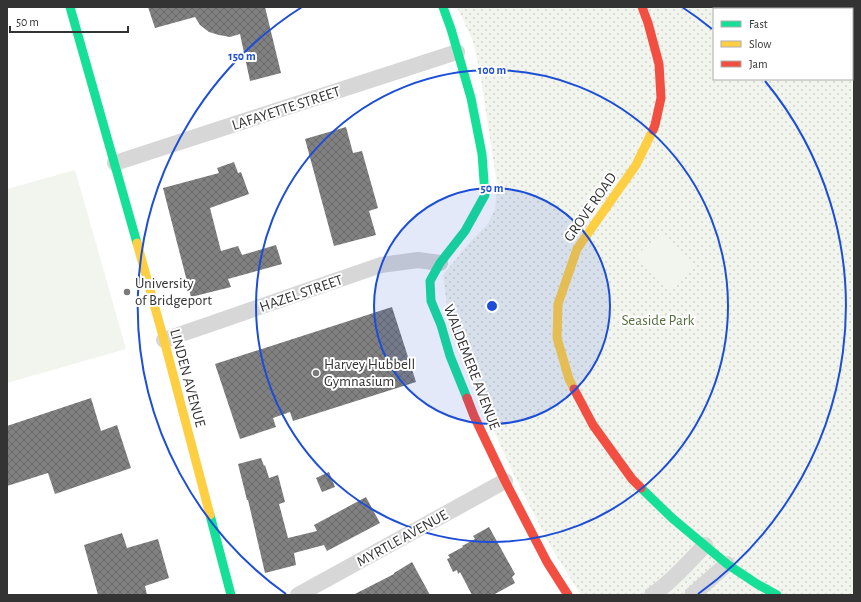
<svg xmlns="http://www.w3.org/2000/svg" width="861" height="602" viewBox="0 0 861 602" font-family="'Alegreya Sans',sans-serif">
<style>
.green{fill:url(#green-dots);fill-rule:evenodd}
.pitch{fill:#f1f5ed}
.building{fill:url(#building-cross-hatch)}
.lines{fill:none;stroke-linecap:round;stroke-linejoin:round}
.street{stroke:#d7d7d7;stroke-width:16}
.fast{stroke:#16e098;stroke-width:9}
.slow{stroke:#ffcf43;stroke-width:9}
.jam{stroke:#f24e42;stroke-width:9}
.ring{fill:none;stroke:#1d4ed8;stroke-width:2}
.poi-dot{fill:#7a7a7a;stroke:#fff;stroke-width:1.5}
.labels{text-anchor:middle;stroke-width:4;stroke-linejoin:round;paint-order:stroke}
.street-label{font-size:15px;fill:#333;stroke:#fff}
.poi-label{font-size:15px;fill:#333;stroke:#fff;text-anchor:start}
.park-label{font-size:15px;fill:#56703f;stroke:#fff}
.centre{fill:#1d4ed8;stroke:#fff;stroke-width:2}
.ring-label{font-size:12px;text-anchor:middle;font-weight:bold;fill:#1d4ed8;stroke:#fff;stroke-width:4;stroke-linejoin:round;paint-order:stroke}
</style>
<defs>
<pattern id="green-dots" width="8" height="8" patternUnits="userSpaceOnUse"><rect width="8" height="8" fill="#f1f5ed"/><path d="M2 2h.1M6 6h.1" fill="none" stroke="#cfd2cc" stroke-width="1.8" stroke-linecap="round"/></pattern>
<pattern id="building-cross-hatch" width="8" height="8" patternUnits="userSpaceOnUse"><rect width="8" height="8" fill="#818181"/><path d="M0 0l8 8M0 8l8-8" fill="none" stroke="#6a6a6a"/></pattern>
</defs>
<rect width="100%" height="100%" fill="#fff"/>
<path class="green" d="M457,7H854V595H581L552,549L513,473L477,393L447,306L443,275L470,242L488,224L495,209L497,185L480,72L473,41ZM714,9H852V79H714Z"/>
<g class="pitch">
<path d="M75,170L126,349L7,383V189Z"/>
<path d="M661,233L694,268L673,290L637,255Z"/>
</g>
<g class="building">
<path d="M148,7H265L281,73L250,81L240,34L230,37L219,35L209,32L200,25L195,17L155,28Z"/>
<path d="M346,127L353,153L362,151L378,208L369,211L376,235L334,246L305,139Z"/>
<path d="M234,162L238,173L241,172L249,194L210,208L221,251L238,246L242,255L276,245L282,264L228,279L231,287L191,297L163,188L219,173L217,168Z"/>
<path d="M392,307L416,382L293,421L290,412L273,418L276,427L240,439L215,364Z"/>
<path d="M91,398L101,431L117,425L131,468L55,494L48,473L7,486V426Z"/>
<path d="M261,458L264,466L265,465L269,478L278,475L285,502L279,504L288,538L317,531L314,525L366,497L380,523L327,551L324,545L294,553L296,565L265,573L248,500H247L238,464Z"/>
<path d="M329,472L335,487L322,492L316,478Z"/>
<path d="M489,527L515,574L512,577L515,583L493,595H472L460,572L458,574L457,570L453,572L447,559L450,558L448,555L463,547L462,546L475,539L473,536Z"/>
<path d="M122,533L127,548L158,539L169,578L145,586L147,595H98L84,545Z"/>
<path d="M412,562L430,595H353L394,574V573Z"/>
</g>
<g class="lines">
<g class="street">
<path d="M115,163L457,52"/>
<path d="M164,340L381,265L418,260L440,263"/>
<path d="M298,595L505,481"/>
<path d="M652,595C672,581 688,563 705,545"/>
<path d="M692,595L727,564"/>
</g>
<g class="fast">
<path d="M70,7L137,243"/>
<path d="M443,7L451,29L471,98L482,154L485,195L465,231L440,263L430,281L431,301L441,325L450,356L467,398"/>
<path d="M641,488L672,518L727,564L757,584L777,595"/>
<path d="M210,515L231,595"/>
</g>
<g class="slow">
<path d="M137,243L164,340L210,515"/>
<path d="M574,389L569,379L557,338L558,304L577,249L636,165L653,130"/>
</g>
<g class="jam">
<path d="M642,7L648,23L659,64L661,98L655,125L653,130"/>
<path d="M574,389L593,425L632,479L641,488"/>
<path d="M467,398L474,416L505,481L547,562L568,595"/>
</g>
</g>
<circle cx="492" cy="306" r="118" fill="#1d4ed8" fill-opacity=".12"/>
<g class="ring">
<circle cx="492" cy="306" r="118"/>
<circle cx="492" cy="306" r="236"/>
<path d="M286 594A354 354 0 0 1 302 7M682 7A354 354 0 0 1 712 29M765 81A354 354 0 0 1 698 594"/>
</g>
<g class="poi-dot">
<circle cx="127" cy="292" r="4"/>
<circle cx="316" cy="373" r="4"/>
</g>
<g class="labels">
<g class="street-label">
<text transform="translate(286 108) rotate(-18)" y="5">LAFAYETTE STREET</text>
<text transform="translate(590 207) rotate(-55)" y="5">GROVE ROAD</text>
<text transform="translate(301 293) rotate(-19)" y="5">HAZEL STREET</text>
<text transform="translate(472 367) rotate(69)" y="5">WALDEMERE AVENUE</text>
<text transform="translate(188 378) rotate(75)" y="5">LINDEN AVENUE</text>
<text transform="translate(402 538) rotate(-29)" y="5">MYRTLE AVENUE</text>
</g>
<g class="poi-label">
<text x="135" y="288">University<tspan x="135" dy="17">of Bridgeport</tspan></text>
<text x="324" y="369">Harvey Hubbell<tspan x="324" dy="17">Gymnasium</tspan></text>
</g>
<g class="park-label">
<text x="658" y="325">Seaside Park</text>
</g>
</g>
<circle cx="492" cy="306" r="6" class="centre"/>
<g class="ring-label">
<text x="242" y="60">150 m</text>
<text x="492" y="74">100 m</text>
<text x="492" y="192">50 m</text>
</g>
<rect width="861" height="602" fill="none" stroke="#333333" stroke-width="16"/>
<rect x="713" y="8" width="140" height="72" fill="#ffffff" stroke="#adadad"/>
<rect x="721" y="21" width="20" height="6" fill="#16e098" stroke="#adadad"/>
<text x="749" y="28" font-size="12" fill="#333333">Fast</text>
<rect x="721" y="41" width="20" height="6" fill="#ffcf43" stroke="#adadad"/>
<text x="749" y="48" font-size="12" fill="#333333">Slow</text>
<rect x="721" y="61" width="20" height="6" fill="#f24e42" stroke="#adadad"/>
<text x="749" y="68" font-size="12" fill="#333333">Jam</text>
<path d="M10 26v6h118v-6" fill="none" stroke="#333333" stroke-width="2"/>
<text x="16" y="26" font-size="12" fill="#333333" stroke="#ffffff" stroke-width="3" paint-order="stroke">50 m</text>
</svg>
